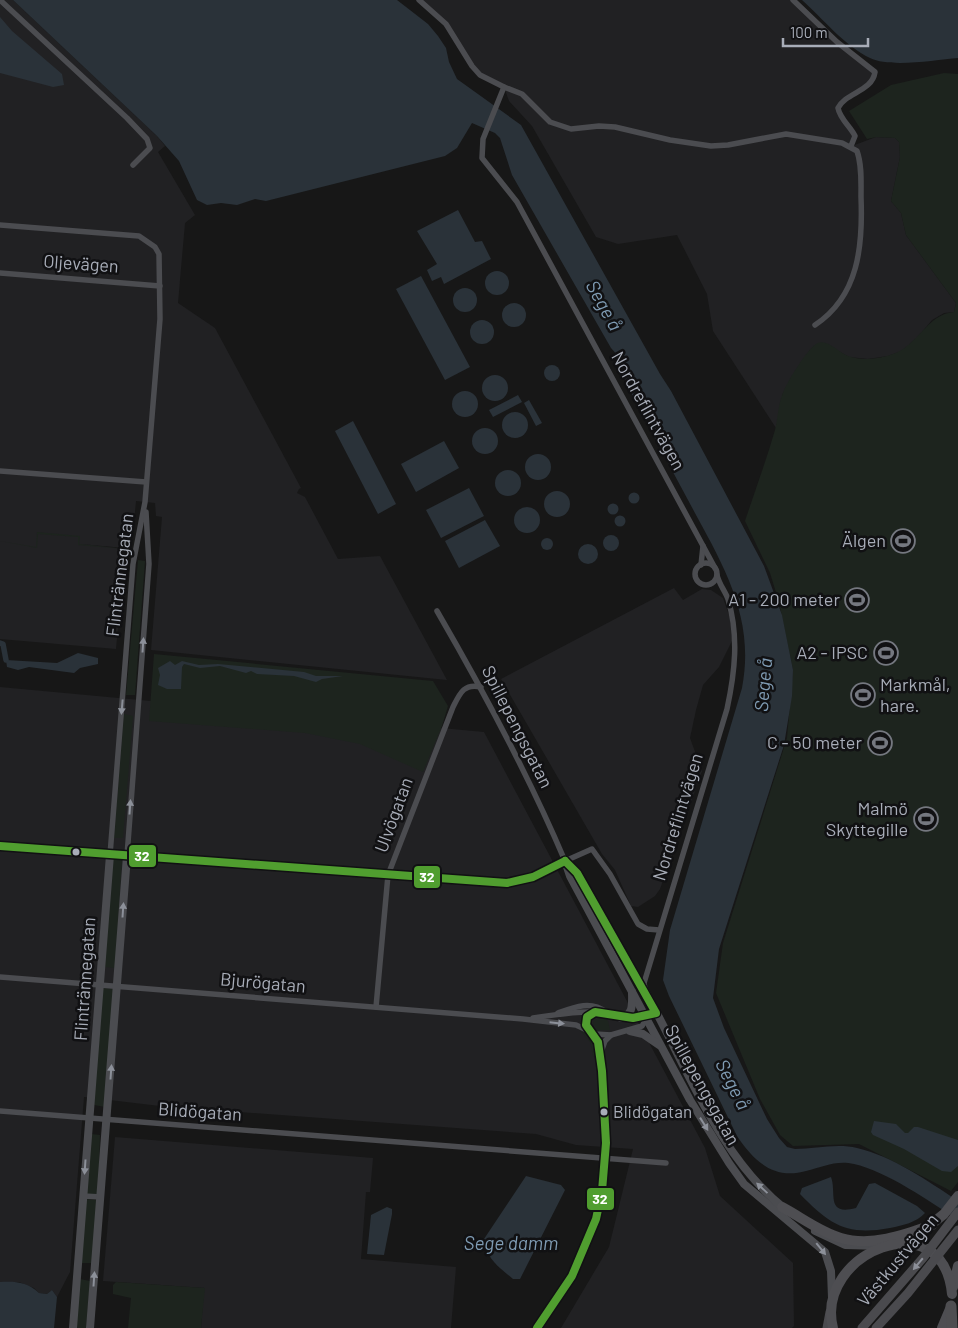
<svg xmlns="http://www.w3.org/2000/svg" width="958" height="1328" viewBox="0 0 958 1328" font-family="Barlow,sans-serif">
<style>
.built{fill:#212123}
.green{fill:#1d241e}
.water{fill:#2a3239}
.lines{fill:none;stroke-linecap:round;stroke-linejoin:round}
.canal{stroke:#2a3239;stroke-width:5.5}
.minor{stroke:#4b4c50;stroke-width:5.5}
.tertiary{stroke:#4b4c50;stroke-width:8}
.secondary{stroke:#4a4a4e;stroke-width:9}
.trunk{stroke:#4e4e52;stroke-width:10}
.motorway{stroke:#4e4e51;stroke-width:11}
.secondary-bridge{stroke:#4a4a4e;stroke-width:9}
.bus-1-casing{stroke:#111113;stroke-width:11}
.bus-1{stroke:#509e2f;stroke-width:8}
.oneway{fill:#8c9099}
.oneway2{fill:#8c8f98}
.bus-dot{fill:#a8adb8;stroke:#111113;stroke-width:2}
.labels{text-anchor:middle;stroke-width:5;stroke-linejoin:round;paint-order:stroke}
.bus-label{font-size:17px;fill:#a8adb8;stroke:#111113;text-anchor:start}
.street-label{font-size:18px;fill:#a8adb8;stroke:#111113}
.poi-label{font-size:18px;fill:#a8adb8;stroke:#111113;text-anchor:end}
.water-label{font-size:19px;font-style:italic;fill:#7f9bb3;stroke:#111113}
.line-badge{stroke:#111113;stroke-width:2}
.badge-label{font-size:14px;text-anchor:middle;font-weight:bold;fill:#fff}
</style>
<rect width="100%" height="100%" fill="#171717"/>
<g class="built">
<path d="M0,0H13L157,136L165,146L158,152L195,215L185,223L178,303L215,328L301,488L299,489L297,493L305,497L338,559L380,556L447,680L151,650L162,517L156,516L155,503L136,501L134,523H127L125,548L80,544L125,549L116,649L0,639Z"/>
<path d="M419,0H793L837,42L870,67L874,79L848,98L838,108L855,136L852,146L876,137L895,138L899,142L900,157L891,201L901,213L906,235L956,303L954,312L944,313L932,320L917,338L902,351L888,356L868,359L849,357L840,352L810,350L783,393L776,428L713,331L707,294L677,235L618,244L596,237L532,126L509,101L504,87L480,75L453,34Z"/>
<path d="M674,588L683,600L702,589L711,590L723,598L730,618L733,639L719,667L703,685L696,710L690,738L702,771L660,889L655,896L638,907L631,906L615,870L602,854L501,679Z"/>
<path d="M0,687L484,732L705,1148L720,1196L793,1263L794,1326L792,1328H561L609,1247L633,1149L576,1145L536,1134L160,1106L84,1097L70,1272L57,1297L52,1290L47,1294L39,1293L34,1288L19,1282H0Z"/>
<path d="M115,1137L373,1158L370,1192H366L361,1259L456,1267L451,1328H201L204,1288L103,1281Z"/>
</g>
<g class="green">
<path d="M944,73L958,74V1182L951,1191L859,1144L793,1146L780,1135L760,1099L716,993L723,943L787,738L793,670L779,602L770,573L745,521C755,491 766,461 775,430C778,418 778,404 783,393C787,382 808,347 818,343C828,339 839,353 848,356C862,361 880,359 893,354C918,346 927,314 954,312L956,303L906,235L901,213L891,201L900,157L899,142L895,138L876,137L867,139L849,111L891,85Z"/>
<path d="M37,532L80,536L79,544L125,549L78,545V537L38,534L37,548L0,541L36,547Z"/>
<path d="M138,560L145,561L135,695H126Z"/>
<path d="M154,654L433,681L448,706L442,726L423,772L360,744L305,733L149,721Z"/>
<path d="M124,714L133,716L123,838H114Z"/>
<path d="M113,858L122,859L115,968L105,967Z"/>
<path d="M102,988L113,989L105,1107L94,1105Z"/>
<path d="M601,1017L608,1021L610,1030H597L594,1028L593,1021Z"/>
<path d="M578,1028C592,1036 595,1043 597,1059L593,1056L590,1042Z"/>
<path d="M91,1134L100,1135L98,1194H86Z"/>
<path d="M85,1199L97,1200L92,1263H81Z"/>
<path d="M80,1279L90,1281L86,1328H76Z"/>
<path d="M116,1282L205,1288L201,1328H128L131,1298L113,1294V1285Z"/>
</g>
<g class="water">
<path d="M13,0H397L428,24L438,36L446,48L449,62L457,79L521,125L660,374L671,391L764,566L782,615L793,670L792,696L784,745L719,949L713,998L724,1028L767,1119L779,1138L787,1147L795,1149C815,1149 837,1143 857,1148C892,1156 928,1181 958,1201V1220C931,1202 886,1171 854,1164C836,1160 823,1167 806,1171C773,1180 754,1161 737,1136L669,996L663,980L670,930L742,688C756,615 721,562 688,500C667,461 646,422 626,383L619,357L611,348L512,175L500,138L495,133L472,123L457,148L445,156L266,201L255,199L237,205L221,203L207,205L197,200L179,161L157,136Z"/>
<path d="M802,0H958V58C935,60 890,68 870,58C846,47 822,18 802,0Z"/>
<path d="M0,17L12,31L62,74L64,85L53,87L0,73Z"/>
<path d="M458,210L475,242L482,241L491,259L444,284L441,277L432,281L427,270L437,264L417,231Z"/>
<circle cx="497" cy="283" r="12"/>
<path d="M421,276L470,367L445,380L396,289Z"/>
<circle cx="465" cy="300" r="12"/>
<circle cx="514" cy="315" r="12"/>
<circle cx="482" cy="332" r="12"/>
<circle cx="552" cy="373" r="8"/>
<circle cx="495" cy="388" r="13"/>
<circle cx="465" cy="404" r="13"/>
<path d="M518,395L522,402L493,417L489,410Z"/>
<path d="M529,400L542,423L536,426L524,403Z"/>
<circle cx="515" cy="425" r="13"/>
<path d="M353,421L396,504L378,514L335,431Z"/>
<circle cx="485" cy="441" r="13"/>
<path d="M444,441L459,468L416,492L401,464Z"/>
<circle cx="538" cy="467" r="13"/>
<circle cx="508" cy="483" r="13"/>
<path d="M469,488L484,516L441,538L426,510Z"/>
<circle cx="557" cy="504" r="13"/>
<circle cx="634" cy="498" r="5.5"/>
<circle cx="613" cy="509" r="5.5"/>
<circle cx="527" cy="520" r="13"/>
<circle cx="620" cy="521" r="5.5"/>
<path d="M485,520L500,546L459,568L445,541Z"/>
<circle cx="611" cy="543" r="8"/>
<circle cx="547" cy="544" r="6"/>
<circle cx="588" cy="554" r="10"/>
<path d="M78,653L98,658V664L80,668L74,673L29,667L18,670L7,667L6,660L57,663Z"/>
<path d="M170,661L175,665L182,661L199,665L218,664L304,672L316,676H343L322,679L316,682L294,676L257,674L251,671L246,673L220,666L200,668L184,664L182,667L181,689H167L158,685L160,675L158,668Z"/>
<path d="M874,1121L896,1124L905,1133H908L914,1127H918L958,1140V1166L951,1172L942,1171L904,1149L873,1135L871,1132Z"/>
<path d="M526,1176L561,1185L565,1190L520,1279H513C498,1266 487,1260 484,1239Z"/>
<path d="M831,1177C837,1193 825,1216 856,1208L869,1184L875,1183L917,1206L925,1213C915,1223 904,1225 890,1228C847,1236 830,1225 800,1194L802,1188Z"/>
<path d="M387,1207L392,1209V1214L384,1255L367,1254L371,1215Z"/>
<path d="M0,1282C15,1281 28,1282 39,1293L47,1294L52,1290L57,1297L54,1328H0Z"/>
</g>
<g class="lines">
<path class="canal" d="M0,643L3,644L6,660"/>
<g class="minor">
<path d="M0,0L127,118L147,139L150,148L133,165"/>
<path d="M419,0L446,24L472,66L480,75L504,87"/>
<path d="M793,0L837,42L875,72C872,92 846,92 838,108C840,119 850,126 855,136L851,146"/>
<path d="M0,225L139,236L155,247L159,254L160,319L145,502L133,564L110,855"/>
<path d="M0,273L160,286"/>
<path d="M0,471L146,482"/>
<circle cx="706" cy="574" r="11"/>
<path d="M701,565L703,546"/>
<path d="M715,568L517,202L482,158L483,139L504,87L522,94L550,122L571,129L599,126L615,127L670,140L711,146L728,145L786,134L842,143L857,151C862,165 861,182 861,197C863,245 859,296 815,325"/>
<path d="M437,611C484,692 528,774 565,861L592,849L610,874L638,924L647,929L659,930"/>
<path d="M127,856L149,564L146,512"/>
<path d="M0,977L523,1019L576,1025L595,1034L611,1035L642,1026L647,1018"/>
<path d="M645,989L644,983L727,709C735,672 739,636 728,599C725,591 719,584 717,575"/>
<path d="M376,1007L388,875L453,707C460,693 464,683 481,687"/>
<path d="M558,1013C574,1007 591,1000 606,1012"/>
<path d="M533,1018C553,1015 574,1011 595,1012C619,1012 630,1026 656,1013"/>
<path d="M601,1052L605,1041L611,1035"/>
<path d="M0,1111L666,1163"/>
<path d="M83,1196L101,1197"/>
<path d="M537,1328L572,1276L589,1237L600,1207L606,1149L600,1055L598,1042L586,1025L587,1017L591,1012"/>
</g>
<g class="tertiary">
<path d="M0,846L507,883L533,877L565,861"/>
<path d="M565,861L570,876L690,1100L729,1163L744,1184L825,1252L831,1271L832,1298"/>
<path d="M567,862L577,873C599,912 622,952 645,991C687,1066 717,1155 786,1210"/>
<path d="M621,1018C634,1015 632,1003 632,992"/>
<path d="M630,1031L643,1034L659,1045"/>
<path d="M815,1231L845,1245L883,1246"/>
<path d="M73,1328L110,855"/>
<path d="M90,1328L127,856"/>
</g>
<path class="secondary" d="M827,1328L830,1312"/>
<g class="trunk">
<path d="M782,1207C801,1217 820,1232 841,1238C871,1247 904,1235 932,1225"/>
<path d="M928,1227L944,1214L958,1196"/>
<path d="M953,1287L958,1266"/>
<path d="M833,1328C814,1253 943,1200 952,1294"/>
<path d="M942,1328L950,1309"/>
</g>
<path class="motorway" d="M951,1306L952,1328"/>
<g class="secondary-bridge">
<path d="M862,1328L923,1258L958,1212"/>
<path d="M876,1328L908,1293L958,1230"/>
</g>
<g class="bus-1-casing">
<g id="bus-1">
<path d="M0,846L507,883L533,877L565,861"/>
<path d="M537,1328L572,1276L596,1219L602,1191L606,1143L602,1071L598,1042L586,1025L587,1017L595,1012L633,1018L656,1013L577,873L565,861"/>
</g>
</g>
<use href="#bus-1" class="bus-1"/>
</g>
<defs><path id="oneway-solid" d="M-6-.8H1V-3.2L6.5 0L1 3.2V.8H-6Z" transform="scale(1.25)"/></defs>
<g class="oneway">
<use href="#oneway-solid" transform="translate(143 645) rotate(-86)"/>
<use href="#oneway-solid" transform="translate(122 707) rotate(95)"/>
<use href="#oneway-solid" transform="translate(130 807) rotate(-86)"/>
<use href="#oneway-solid" transform="translate(123 910) rotate(-86)"/>
<use href="#oneway-solid" transform="translate(557 1023) rotate(6)"/>
<use href="#oneway-solid" transform="translate(111 1072) rotate(-86)"/>
<use href="#oneway-solid" transform="translate(704 1124) rotate(58)"/>
<use href="#oneway-solid" transform="translate(85 1167) rotate(94)"/>
<use href="#oneway-solid" transform="translate(762 1188) rotate(-137)"/>
<use href="#oneway-solid" transform="translate(821 1249) rotate(51)"/>
<use href="#oneway-solid" transform="translate(94 1279) rotate(-86)"/>
</g>
<use class="oneway2" href="#oneway-solid" transform="translate(918 1264) rotate(130)"/>
<defs>
<g id="stadium-ring" transform="scale(1.25)"><circle r="9.5" fill="#111113" stroke="#757880" stroke-width="1.5"/><path d="M0-5a6.5 5 0 1 0 0 10a6.5 5 0 1 0 0-10ZM-3.5-1.8h7v3.6h-7Z" fill="#757880"/></g>
</defs>
<g fill-rule="evenodd">
<use href="#stadium-ring" x="903" y="541"/>
<use href="#stadium-ring" x="857" y="600"/>
<use href="#stadium-ring" x="886" y="653"/>
<use href="#stadium-ring" x="863" y="695"/>
<use href="#stadium-ring" x="880" y="743"/>
<use href="#stadium-ring" x="926" y="819"/>
</g>
<g class="bus-dot">
<circle cx="76" cy="852" r="4.5"/>
<circle cx="604" cy="1112" r="4.5"/>
</g>
<g class="labels">
<g class="bus-label">
<text x="613" y="1118">Blidögatan</text>
</g>
<g class="street-label">
<text transform="translate(81 264) rotate(4)" y="6">Oljevägen</text>
<text transform="translate(648 411) rotate(61)" y="6">Nordreflintvägen</text>
<text transform="translate(120 575) rotate(-83)" y="6">Flintrännegatan</text>
<text transform="translate(517 727) rotate(63)" y="6">Spillepengsgatan</text>
<text transform="translate(394 815) rotate(-70)" y="6">Ulvögatan</text>
<text transform="translate(678 817) rotate(-73)" y="6">Nordreflintvägen</text>
<text transform="translate(85 979) rotate(-86)" y="6">Flintrännegatan</text>
<text transform="translate(263 983) rotate(5)" y="6">Bjurögatan</text>
<text transform="translate(702 1085) rotate(61)" y="6">Spillepengsgatan</text>
<text transform="translate(200 1112) rotate(4)" y="6">Blidögatan</text>
<text transform="translate(898 1260) rotate(-50)" y="6">Västkustvägen</text>
</g>
<g class="poi-label">
<text x="886" y="547">Älgen</text>
<text x="840" y="606">A1 - 200 meter</text>
<text x="868" y="659">A2 - IPSC</text>
<text x="880" y="691" text-anchor="start">Markmål,<tspan x="880" dy="21">hare.</tspan></text>
<text x="862" y="749">C - 50 meter</text>
<text x="908" y="815">Malmö<tspan x="908" dy="21">Skyttegille</tspan></text>
</g>
<g class="water-label">
<text transform="translate(604 305) rotate(61)" y="7">Sege å</text>
<text transform="translate(763 685) rotate(-85)" y="7">Sege å</text>
<text transform="translate(733 1084) rotate(63)" y="7">Sege å</text>
<text x="511" y="1250">Sege damm</text>
</g>
</g>
<g class="line-badge">
<rect x="128" y="844" width="29" height="24" rx="5" fill="#509e2f"/>
<rect x="413" y="865" width="28" height="24" rx="5" fill="#509e2f"/>
<rect x="586" y="1187" width="29" height="24" rx="5" fill="#509e2f"/>
</g>
<g class="badge-label">
<text x="142" y="861">32</text>
<text x="427" y="882">32</text>
<text x="600" y="1204">32</text>
</g>
<path d="M783 38v8h85v-8" fill="none" stroke="#a8adb8" stroke-width="2.5"/>
<text x="790" y="38" font-size="15" fill="#a8adb8" stroke="#111113" stroke-width="4" paint-order="stroke">100 m</text>
</svg>
